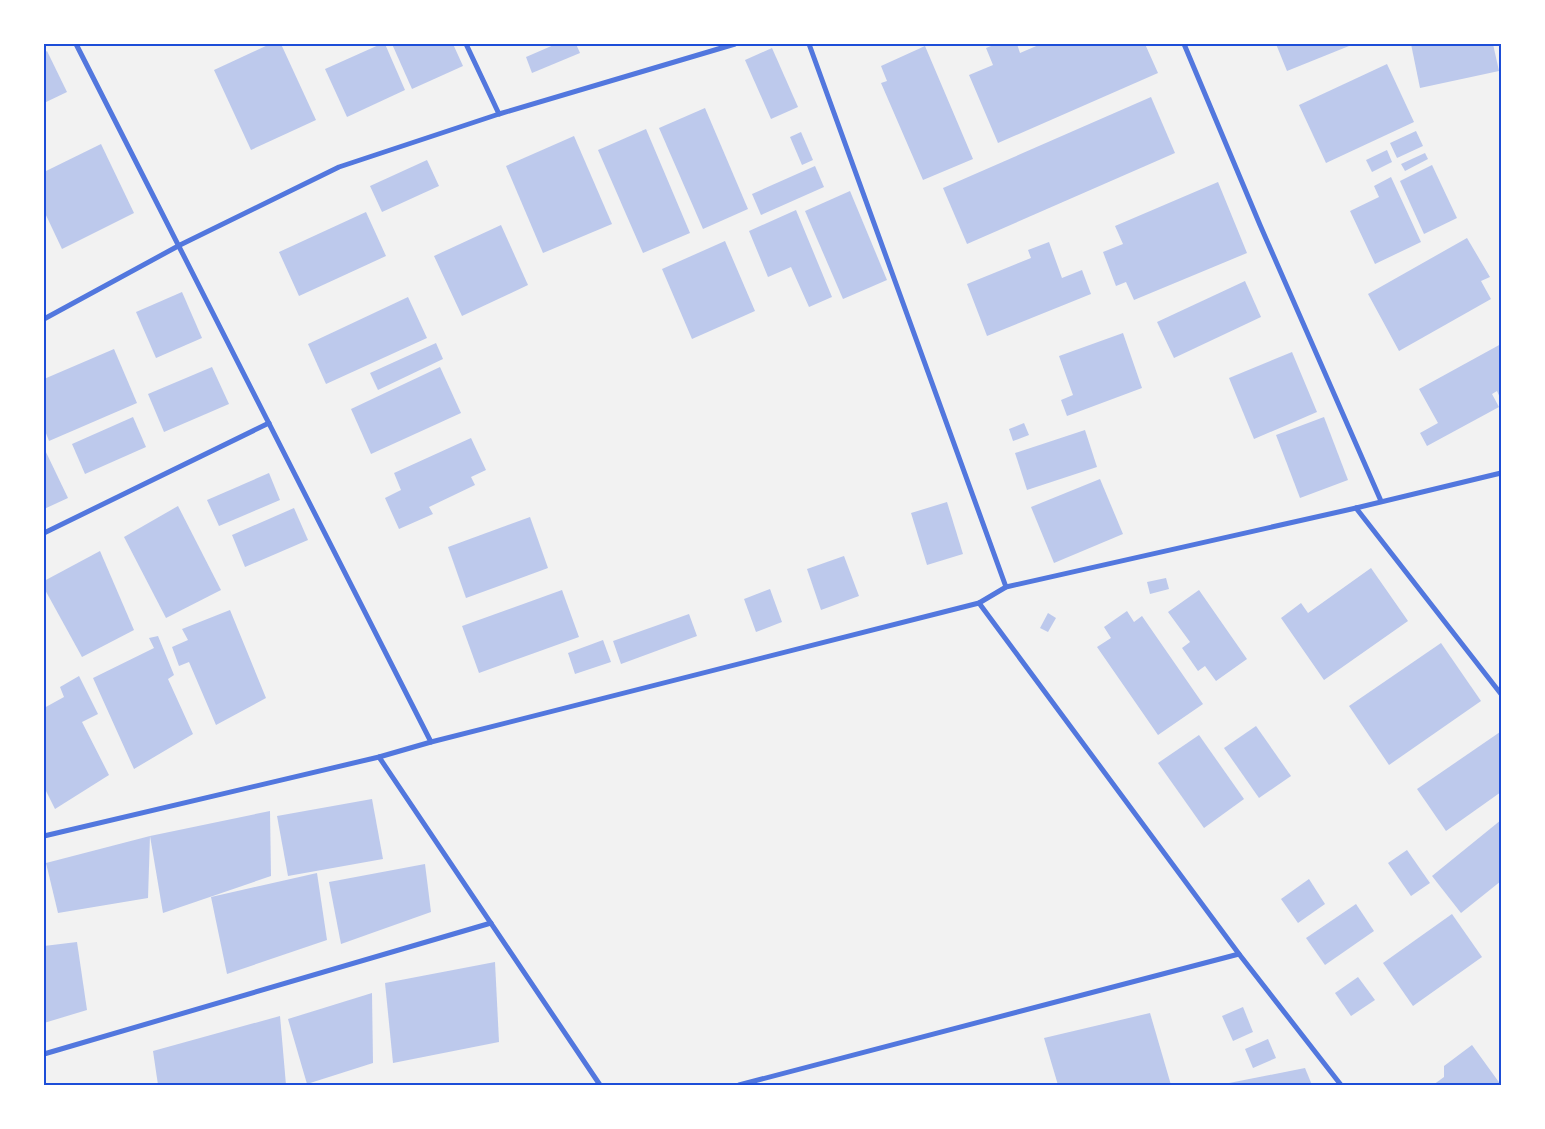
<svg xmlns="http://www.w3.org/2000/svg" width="1545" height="1129" viewBox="0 0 1545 1129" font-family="'Work Sans',sans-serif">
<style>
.building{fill:#bdc9ec}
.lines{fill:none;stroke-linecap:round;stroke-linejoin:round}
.minor{stroke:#5277de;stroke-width:5}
.neatline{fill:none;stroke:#1d4ed8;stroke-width:2}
</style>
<rect width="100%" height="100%" fill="#f2f2f2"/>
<g class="building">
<path d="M270,44H281L316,120L251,150L214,70Z"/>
<path d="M381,44H385L405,90L347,117L325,69Z"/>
<path d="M392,44H453L463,66L412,89Z"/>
<path d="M556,44H576L580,53L532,73L526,57Z"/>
<path d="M996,44H1017L1020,53L1041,44H1145L1158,73L998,143L969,75L993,65L986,48Z"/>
<path d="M1276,44H1354L1287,71Z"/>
<path d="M1411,44H1493L1499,71L1420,88Z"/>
<path d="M925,46L973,159L923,180L881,83L887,81L881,66Z"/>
<path d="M772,48L798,107L771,119L745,60Z"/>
<path d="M47,51L67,92L44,103V53Z"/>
<path d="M1387,64L1414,122L1326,163L1299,105Z"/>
<path d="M1151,97L1175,153L967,244L943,188Z"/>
<path d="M705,108L748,209L703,229L659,128Z"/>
<path d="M646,129L690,233L643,253L598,150Z"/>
<path d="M1416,131L1423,146L1397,158L1390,143Z"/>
<path d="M801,132L813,160L802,165L790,137Z"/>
<path d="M574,136L612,224L543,253L506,166Z"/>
<path d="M101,144L134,213L62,249L44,211V172Z"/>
<path d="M1387,150L1392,162L1372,172L1366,160Z"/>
<path d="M1425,153L1428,159L1405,171L1401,164Z"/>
<path d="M427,160L439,186L382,212L370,186Z"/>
<path d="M1432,165L1457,218L1424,234L1400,181Z"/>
<path d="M815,166L824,187L761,215L752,194Z"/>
<path d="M1391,177L1421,242L1375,264L1350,211L1379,197L1374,186Z"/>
<path d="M1218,182L1247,253L1134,300L1126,282L1116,286L1103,252L1123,244L1115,226Z"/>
<path d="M850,191L887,280L843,299L805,211Z"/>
<path d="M796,210L832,297L809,307L791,267L768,277L749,231Z"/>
<path d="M366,212L386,256L299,296L279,252Z"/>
<path d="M501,225L528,285L462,316L434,256Z"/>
<path d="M1467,238L1490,277L1481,281L1491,299L1399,351L1368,294Z"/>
<path d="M725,241L755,311L692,339L662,269Z"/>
<path d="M1049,242L1062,278L1082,270L1091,294L987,336L967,284L1031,258L1028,250Z"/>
<path d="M1245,281L1261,317L1174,358L1157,322Z"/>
<path d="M182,292L202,338L156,358L136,312Z"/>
<path d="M408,297L427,338L326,384L308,344Z"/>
<path d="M1123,333L1142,388L1067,416L1061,400L1073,395L1059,356Z"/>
<path d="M436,343L443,359L378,390L370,373Z"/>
<path d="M1501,344V400L1497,391L1492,394L1499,407L1427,446L1420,433L1438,423L1419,389Z"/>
<path d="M114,349L137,403L49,441L44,428V379Z"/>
<path d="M1292,352L1317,412L1254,439L1229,378Z"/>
<path d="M212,367L229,404L164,432L148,394Z"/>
<path d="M440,367L461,413L371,454L351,409Z"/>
<path d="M133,417L146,447L85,474L72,444Z"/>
<path d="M1324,417L1348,480L1300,498L1276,435Z"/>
<path d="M1024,423L1029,435L1013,441L1009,429Z"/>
<path d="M1085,430L1097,467L1027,490L1015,453Z"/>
<path d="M471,438L486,470L471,477L475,485L429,507L433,514L399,529L385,498L401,490L394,473Z"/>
<path d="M44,448L68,498L44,509Z"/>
<path d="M269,473L280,500L219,526L207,500Z"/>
<path d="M1100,479L1123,534L1054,563L1031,507Z"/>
<path d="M947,502L963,554L927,565L911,513Z"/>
<path d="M178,506L221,590L166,618L124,537Z"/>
<path d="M294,508L308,540L245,567L232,535Z"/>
<path d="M530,517L548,568L466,598L448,547Z"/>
<path d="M100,551L134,630L82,657L44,588V581Z"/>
<path d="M844,556L859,596L821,610L807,569Z"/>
<path d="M1371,568L1408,621L1324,680L1281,618L1301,603L1308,613Z"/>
<path d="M1166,578L1169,589L1150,594L1147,582Z"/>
<path d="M770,589L782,622L756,632L744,599Z"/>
<path d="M562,590L579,637L479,673L462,626Z"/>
<path d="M1199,590L1247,659L1216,681L1205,666L1198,671L1182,648L1190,642L1168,612Z"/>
<path d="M230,610L266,698L216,725L189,662L179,666L172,647L188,640L182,629Z"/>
<path d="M1127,611L1134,622L1142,616L1203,704L1158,735L1097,647L1111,638L1104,627Z"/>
<path d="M1048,613L1056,618L1048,632L1040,628Z"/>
<path d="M689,614L697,636L621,664L613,641Z"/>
<path d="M158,636L174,675L168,679L193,734L134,769L93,678L154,648L149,638Z"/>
<path d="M603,640L611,662L575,674L568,653Z"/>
<path d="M1441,643L1481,701L1389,765L1349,706Z"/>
<path d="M79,676L98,714L82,722L109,775L55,809L44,787V708L64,697L60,687Z"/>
<path d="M1256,726L1291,776L1259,798L1224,748Z"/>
<path d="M1500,732L1501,734V792L1446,831L1417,789Z"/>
<path d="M1199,735L1244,799L1204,828L1158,763Z"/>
<path d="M372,799L383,859L288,876L277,816Z"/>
<path d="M270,811L271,876L163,913L150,836Z"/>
<path d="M1501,820V881L1461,913L1432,876Z"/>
<path d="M150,836L148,898L58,913L46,863Z"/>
<path d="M1407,850L1430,883L1411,896L1388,863Z"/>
<path d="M425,864L431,912L341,944L329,882Z"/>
<path d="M317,873L327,940L227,974L211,897Z"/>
<path d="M1309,879L1325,904L1298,923L1281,899Z"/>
<path d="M1356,904L1374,931L1325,965L1306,938Z"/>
<path d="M1452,914L1482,957L1413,1006L1383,963Z"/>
<path d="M77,942L87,1010L44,1023V946Z"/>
<path d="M495,962L499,1042L393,1063L385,983Z"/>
<path d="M1358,977L1375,1000L1351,1016L1335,993Z"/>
<path d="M372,993L373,1063L307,1084L288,1019Z"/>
<path d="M1243,1007L1253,1032L1233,1041L1222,1016Z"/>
<path d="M1150,1013L1171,1085H1058L1044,1038Z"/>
<path d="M280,1016L286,1085H158L153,1051Z"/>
<path d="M1268,1039L1276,1058L1253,1068L1245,1049Z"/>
<path d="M1472,1045L1501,1085H1433L1444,1077V1066Z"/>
<path d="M1305,1068L1312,1085H1224V1084Z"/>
</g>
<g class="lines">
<g class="minor">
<path d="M76,44L431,742"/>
<path d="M466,44L499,114"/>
<path d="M809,44L1006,587"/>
<path d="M1184,44L1260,225L1381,501"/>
<path d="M44,319L180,245L339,167L499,114L735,44"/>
<path d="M1356,508L1501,694"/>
<path d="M44,533L269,423"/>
<path d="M979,603L1239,954L1341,1085"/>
<path d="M379,757L600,1085"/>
<path d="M44,836L379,757L431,742L979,603L1006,587L1356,508L1501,473"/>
<path d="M44,1054L491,923"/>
<path d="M739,1085L1239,954"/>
</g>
</g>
<rect width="1545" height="1129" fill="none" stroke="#ffffff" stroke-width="90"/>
<rect x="45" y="45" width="1455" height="1039" class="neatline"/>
</svg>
